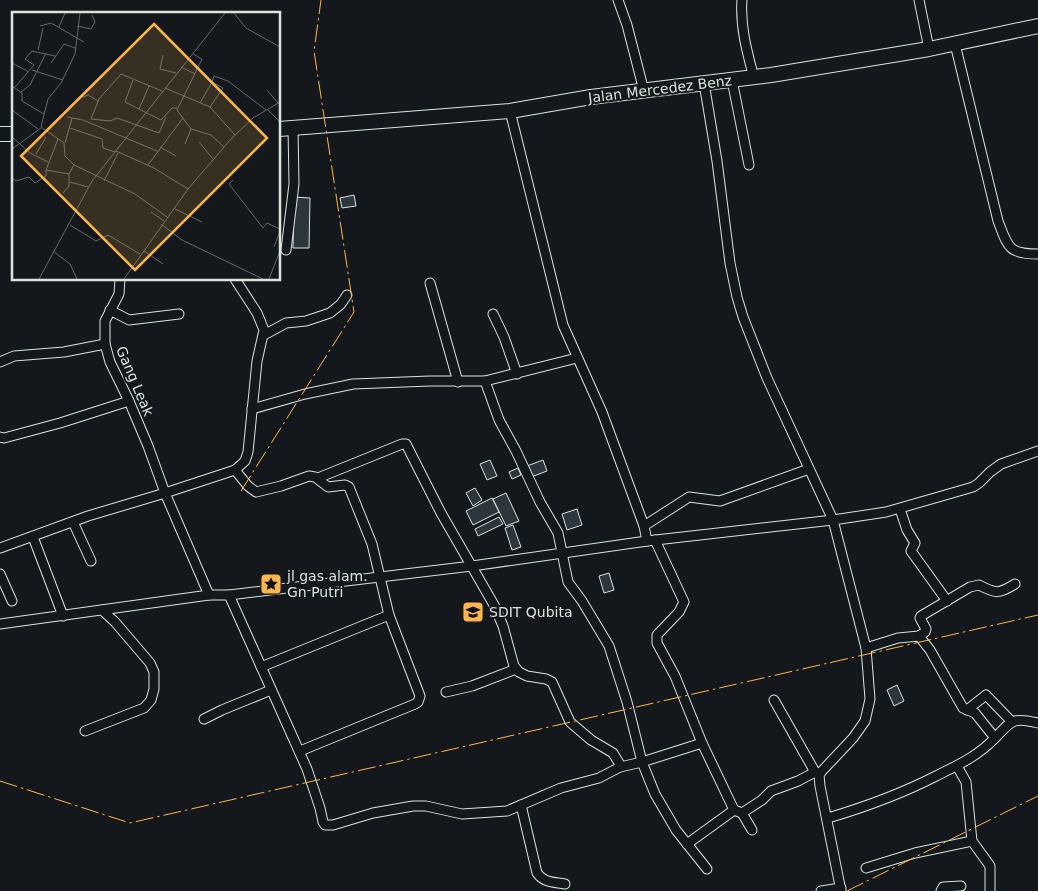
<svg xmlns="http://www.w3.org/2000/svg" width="1038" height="891" viewBox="0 0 1038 891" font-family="'DejaVu Sans',sans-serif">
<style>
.building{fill:#2c363c;stroke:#d8e6dc}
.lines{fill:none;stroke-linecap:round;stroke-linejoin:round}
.minor-casing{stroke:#d8e6dc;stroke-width:11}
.primary-casing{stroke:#d8e6dc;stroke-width:16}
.minor{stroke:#14181c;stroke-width:9}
.primary{stroke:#14181c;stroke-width:14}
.power{stroke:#ffb74d;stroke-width:1;stroke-dasharray:18 4 2.5 4;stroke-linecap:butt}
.labels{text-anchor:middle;stroke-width:4;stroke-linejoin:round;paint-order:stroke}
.street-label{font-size:14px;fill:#d8e6dc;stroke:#14181c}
.poi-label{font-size:14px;fill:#d8e6dc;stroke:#14181c;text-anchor:start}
.inset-road{fill:none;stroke:#626a69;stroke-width:1}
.view{fill:#ffb74d;fill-opacity:0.15;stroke:#ffb74d;stroke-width:2.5}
.inset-edge{fill:none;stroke:#d8e6dc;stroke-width:2.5}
</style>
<rect width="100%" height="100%" fill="#14181c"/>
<g class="building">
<path d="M354,195L356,206L342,208L340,198Z"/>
<path d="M294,197L310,198L309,248H293Z"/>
<path d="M490,460L497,476L487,480L480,464Z"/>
<path d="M543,460L547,471L531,477L527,466Z"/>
<path d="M518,468L521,475L512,479L509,472Z"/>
<path d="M475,488L482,500L473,506L466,493Z"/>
<path d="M506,493L519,521L506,526L493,499Z"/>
<path d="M492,498L499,512L473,525L466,511Z"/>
<path d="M577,509L582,525L567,530L562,514Z"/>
<path d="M499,517L503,524L478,536L475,529Z"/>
<path d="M513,525L521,547L512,550L505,528Z"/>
<path d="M609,573L614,590L604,593L599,576Z"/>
<path d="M897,685L904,701L894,706L887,690Z"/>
</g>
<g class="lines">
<g class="minor-casing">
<g id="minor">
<path d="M618,0L627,25L644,91"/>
<path d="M742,0C740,27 747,52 754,78"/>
<path d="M919,0L929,49"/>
<path d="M955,44L998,221C1008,247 1008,254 1038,254"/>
<path d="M732,80L749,165"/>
<path d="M704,83L717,161L730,263L737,297L743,317L767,378L833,520L866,648L870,699L865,721L853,738L822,771L819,775L820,786L841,891"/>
<path d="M510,111L563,325L602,412L644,526L647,541"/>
<path d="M286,250L294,184L293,128"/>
<path d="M120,279L119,294L105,321V344L110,362L129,401L148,446L165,493L209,595"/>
<path d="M430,283L458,382"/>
<path d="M110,310L129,320L179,314"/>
<path d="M493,314L504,337L517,374"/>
<path d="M264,335L286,323L306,321L330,313L341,304L347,295"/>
<path d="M0,362L14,356L64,352L105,344"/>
<path d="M485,381L499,420L516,451L540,502L558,533L568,582L582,601L609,646L627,702L642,762L655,794L676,830L707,869"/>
<path d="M252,409L305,394L353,384L430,381H485L577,358"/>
<path d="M0,437L4,438L60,423L129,401"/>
<path d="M235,470L248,486L256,492L281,486L309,476L315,477L328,487L345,485L349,487L372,544L389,615L420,696L418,702L415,704L300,751"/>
<path d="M900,509L907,530L915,543L911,551L947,601"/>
<path d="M73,522L91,561"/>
<path d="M644,526L689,497L720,501L809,469"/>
<path d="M33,537L63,616"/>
<path d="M655,540L684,602L679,612L657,635V643L675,676L702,743L734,810"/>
<path d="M0,548L88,516L165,493L235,470L245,461L248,452L257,361L264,330L257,313L235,279"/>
<path d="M0,574L12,601"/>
<path d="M229,595L307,769L320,808L323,822L325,825H333L373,813L413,806H426L462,814L507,811L561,788L599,778L620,767L619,763L613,753L591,740L570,722L552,682L546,679L527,676L519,672L514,666L503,626L494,605L441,513L406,444H402L318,478"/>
<path d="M0,624L209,595H229L472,566L647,541L833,520L886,512L973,487L979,483L990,472L1001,464L1038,451"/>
<path d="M919,636L925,632L926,629L920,618L921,616L970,587L979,585C996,594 999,594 1015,584"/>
<path d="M866,648L898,638L919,636L930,650L963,708L975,713L995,738C1012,720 1013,717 1038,723"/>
<path d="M261,667L389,615"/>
<path d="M446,692L472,686L516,669"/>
<path d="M774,700L815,772L819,775"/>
<path d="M967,710L986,695L1012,722"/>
<path d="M204,719L222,710L271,690"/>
<path d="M85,731L144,708L151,700L154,689V672L150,663L115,622L102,610"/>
<path d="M957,766L966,782L972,841L990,866V891"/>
<path d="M620,767L642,762L702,743"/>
<path d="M521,805L537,873C544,883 554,882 565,884"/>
<path d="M742,813L752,830"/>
<path d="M828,818C865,807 901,794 936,776C958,765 978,756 995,738"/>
<path d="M687,844L734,810L742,813L762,800L771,791L798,781L815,772"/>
<path d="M866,868L915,853L972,841"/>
<path d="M821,891L841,888"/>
<path d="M941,891L943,887L961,886"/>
</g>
</g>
<g class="primary-casing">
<g id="primary">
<path d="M279,129L510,111L591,97L771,75L929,49L1038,26"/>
<path d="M0,134H14"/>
</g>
</g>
<use href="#minor" class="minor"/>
<use href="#primary" class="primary"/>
<g class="power">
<path d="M241,491L354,312L314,51L321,0"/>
<path d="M0,781L130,823L1038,615"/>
<path d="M847,891L1038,796"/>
</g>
</g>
<defs>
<g id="sight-square" transform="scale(1.125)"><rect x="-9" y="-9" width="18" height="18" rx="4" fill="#ffb74d" stroke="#14181c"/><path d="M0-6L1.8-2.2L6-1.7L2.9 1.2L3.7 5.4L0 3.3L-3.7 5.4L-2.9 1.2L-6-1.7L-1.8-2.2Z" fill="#111"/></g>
<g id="school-square" transform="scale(1.125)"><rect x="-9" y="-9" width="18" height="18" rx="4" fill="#ffb74d" stroke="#14181c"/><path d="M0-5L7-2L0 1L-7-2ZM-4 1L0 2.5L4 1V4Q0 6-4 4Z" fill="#111"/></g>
</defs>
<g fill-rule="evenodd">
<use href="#sight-square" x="271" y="584"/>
<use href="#school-square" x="473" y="612"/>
</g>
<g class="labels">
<g class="street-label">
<text transform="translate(660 89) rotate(-7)" y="5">Jalan Mercedez Benz</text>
<text transform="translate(135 381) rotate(67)" y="5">Gang Leak</text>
</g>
<g class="poi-label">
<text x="287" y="581">jl gas alam.<tspan x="287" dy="16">Gn Putri</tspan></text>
<text x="489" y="617">SDIT Qubita</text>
</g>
</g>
<g transform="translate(12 12)">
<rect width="268" height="268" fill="#14181c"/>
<path class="inset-road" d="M68,1L63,42L49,71L36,87L29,115L52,131L53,144L62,153L123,182L155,205M222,1L234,16L268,35M28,14L39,11L72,30M65,14L79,17L83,10L80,3M47,15L53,1M26,38L31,16M181,42L190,47L165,98L179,117L199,123L212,135M151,43L148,57L164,61M0,51L17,60M39,51L52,32L63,36M169,55L183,62M20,58L51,68M121,68L113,90L149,108L160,96H165M200,70L202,64L216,69L254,98M0,74L10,81V89L32,102M3,75L22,53L13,47L20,39L43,44M153,76L198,95L223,123M255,78L266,91M150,79L109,62L87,87L79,107L98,109L105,106L147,121L154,105M9,80L18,73L34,41M71,85L76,83L86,89M188,91L200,70L211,76L198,95M127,97L137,74M255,97L268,110M0,98L26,117M55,105L71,108L145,139M58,116L90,127L91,136L103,140M0,125L18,141L36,150M187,130L201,147M53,131L60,106M173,132L179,117M148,135L164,144M0,137L29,116M104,139L142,156L176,177M24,142L34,125M136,153L171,106M34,158L46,127M0,166L4,169L17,165L23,171L34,164V158L57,162L62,153M221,168L217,172L251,216L255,211L268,217M92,169L106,141M58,170L76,175M51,181L57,174V162M163,197L190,210M139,200L152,209M149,212L170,228L251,267M58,213L84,229L96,223L128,242M262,235L268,219M41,239L58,252L65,267M132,239L151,252M27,267L80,169L213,1M112,267L176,177L219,127L241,106L268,90M257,267L268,239"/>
<path class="view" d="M142,12L255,126L123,258L9,144Z"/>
<rect width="268" height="268" class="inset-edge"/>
</g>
</svg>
